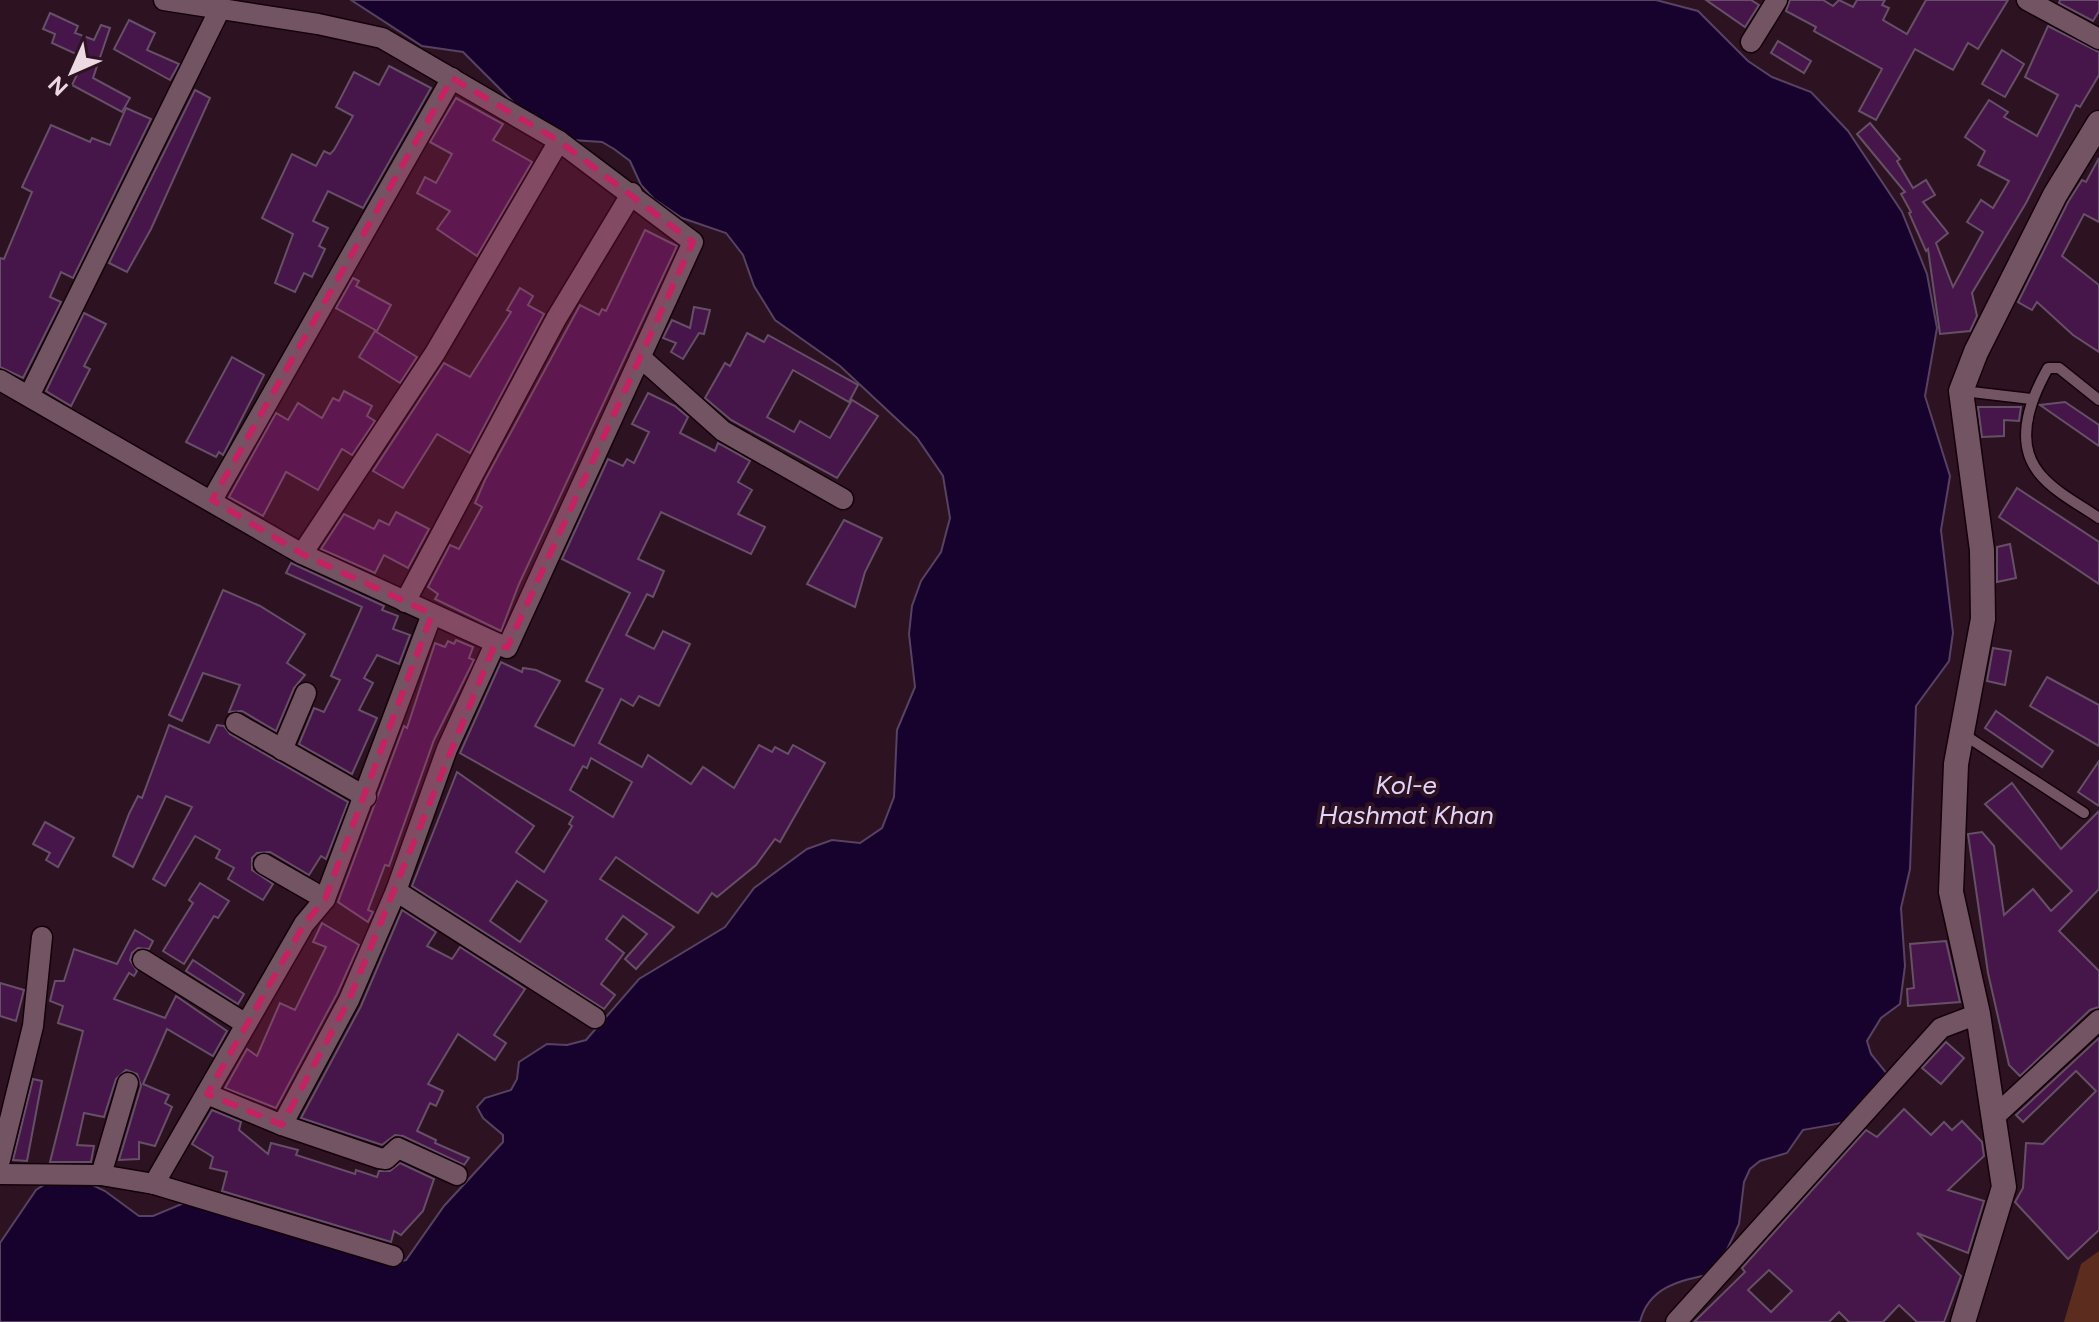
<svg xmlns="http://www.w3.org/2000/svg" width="2099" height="1322" viewBox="0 0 2099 1322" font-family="Figtree,sans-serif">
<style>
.green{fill:#5c2c1e}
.water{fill:#17022d;stroke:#574263;stroke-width:2}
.building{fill:#46164a;stroke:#665067;stroke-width:2;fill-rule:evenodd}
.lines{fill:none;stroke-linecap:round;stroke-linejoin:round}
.service-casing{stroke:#14010a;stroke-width:13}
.minor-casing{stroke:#14010a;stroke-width:23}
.tertiary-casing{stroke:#14010a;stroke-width:27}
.service{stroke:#735463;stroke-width:10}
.minor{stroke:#735463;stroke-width:20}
.tertiary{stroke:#735463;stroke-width:24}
.marked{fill:#c42262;fill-opacity:0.2;stroke:#c42262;stroke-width:6;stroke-dasharray:16 10;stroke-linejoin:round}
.labels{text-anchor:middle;stroke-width:8;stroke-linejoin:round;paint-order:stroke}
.water-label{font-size:26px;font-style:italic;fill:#e2d5fc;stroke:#2d1321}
</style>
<rect width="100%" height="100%" fill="#2d1321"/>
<path class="green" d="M2099,1251V1322H2064L2081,1264Z"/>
<path class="water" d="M351,0H1656L1698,11L1748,61L1772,77L1811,92L1848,131L1902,212L1927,274L1937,328L1925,396L1950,476L1941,530L1953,633L1949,661L1916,706L1910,869L1901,908L1905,966L1900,1004L1881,1018L1867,1041L1871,1054L1888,1075C1862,1124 1857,1120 1803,1130L1787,1153L1760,1161L1750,1169L1744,1182L1739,1224L1716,1273C1683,1280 1649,1285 1640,1322H0V1243L36,1190L53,1179H80L105,1191L139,1216H153L184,1203L393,1263L406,1260L444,1206L503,1142V1135L483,1118L477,1107L485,1098L511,1090L517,1079L519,1062L547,1044L567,1045L586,1040L639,979L725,927L754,888L807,849L832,840L860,843L882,828L894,797L897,730L915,687L909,634L912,606L921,581L941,552L950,518L943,476L917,438L840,366L775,320L754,286L743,255L726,233L682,218L654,199L641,185L630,161L614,149L602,142L572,140L524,113L463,52L422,46Z"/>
<g class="building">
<path d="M1706,0H1751L1759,5L1745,27Z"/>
<path d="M1790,0H1823L1833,6L1839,0L1853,7L1857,0H1885L1882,5L1889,8L1883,20L1907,34L1926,0H2008L1978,49L1968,43L1953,70L1915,49L1876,120L1859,111L1882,69L1814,31L1816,27L1786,11Z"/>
<path d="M2060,0H2099V11L2093,21L2059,3Z"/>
<path d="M50,13L78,26L75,33L94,40L101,25L110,28L93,78L130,98L122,112L72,85L85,58L52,43L55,34L43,29Z"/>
<path d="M129,20L155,33L147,50L179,64L170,80L114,49Z"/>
<path d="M2048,26L2099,52V75L2080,107L2076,105L2026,203L1972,293L1977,316L1970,331L1940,334L1928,249L1926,251L1909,213L1911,212L1901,194L1905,192L1857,134L1870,123L1900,159L1897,161L1913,188L1926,180L1935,195L1923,202L1948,233L1936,243L1953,287L1983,232L1967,222L1981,200L1993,208L2009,181L1978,165L1985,151L1965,137L1989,100L2008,112L2004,117L2037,136L2058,95L2025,77Z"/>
<path d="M1778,41L1811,61L1804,73L1771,53Z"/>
<path d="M2002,50L2024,64L2005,97L1982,84Z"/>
<path d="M389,66L431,88L363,208L328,191L313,221L328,228L319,246L325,249L312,277L304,273L295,292L275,283L293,234L262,218L292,154L316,166L324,151L330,154L334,150L353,116L336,107L354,72L379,85Z"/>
<path d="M195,90L210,98L151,229L127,272L109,263Z"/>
<path d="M456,98L503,124L493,140L532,162L477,256L437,229L450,211L417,193L425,177L436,183L452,154L430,142Z"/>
<path d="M126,108L151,119L73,278L61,272L50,297L61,302L23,378L0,367V258L4,259L32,192L22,187L51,125L90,142L92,138L110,145Z"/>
<path d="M2099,158V222L2084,214L2062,256L2099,285V352L2073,335L2037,302L2032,310L2018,302L2068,202L2082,180L2086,182Z"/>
<path d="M645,230L677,246L519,584L501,631L435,599L438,594L428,587L450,545L459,549L482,507L475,503L485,480L580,305L599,315L602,309L606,311Z"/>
<path d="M353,278L359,281L356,286L391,305L377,331L336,308Z"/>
<path d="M520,288L533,296L528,305L544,314L470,453L437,434L403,488L373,471L444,363L470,377L511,312L507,310Z"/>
<path d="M694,307L710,310L704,334L699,333L683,359L671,352L676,343L663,338L672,320L690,328Z"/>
<path d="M84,313L106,324L84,366L90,369L71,406L46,391Z"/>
<path d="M375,331L417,357L400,383L359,357Z"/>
<path d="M747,333L764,342L768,335L858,385L849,402L793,370L767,417L794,432L800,421L830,438L852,400L878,416L837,478L731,420L705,398L725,363L730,366Z"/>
<path d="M232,357L264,375L223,455L219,452L216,457L186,442Z"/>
<path d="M344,391L372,406L367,416L375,421L352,455L342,449L318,490L286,472L263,516L229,497L276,413L288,420L298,403L322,418L333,398L339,401Z"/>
<path d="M648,393L675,406L688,417L680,433L715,451L718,443L750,461L738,482L752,490L738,514L765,527L751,554L661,512L638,559L664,571L653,597L647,594L626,635L654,649L663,631L690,644L659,706L639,696L633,706L621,699L599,743L642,767L648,755L691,784L703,767L734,788L759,745L772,752L775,747L788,754L793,745L825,763L780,842L775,839L756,865L717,897L712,893L698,913L616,857L600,879L674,927L636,969L625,959L647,934L623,916L606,939L624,953L601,984L615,995L604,1009L412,886L457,772L534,826L516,852L544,872L572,826L569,824L573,817L460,753L501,662L522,672L523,668L536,670L560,681L535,726L574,746L603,689L586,681L630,593L562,559L608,459L623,466L627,459L634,463L649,432L632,424ZM591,758L632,782L613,817L570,790L583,766L587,768ZM517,881L547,901L520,942L490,921Z"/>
<path d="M2065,402L2099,425V446L2040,405Z"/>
<path d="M1978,407H2021L2019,421L2004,420V436L1982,437Z"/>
<path d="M2017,488L2099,542V584L1999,517Z"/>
<path d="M396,512L429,529L408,568L384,555L375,573L321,549L344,514L374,529L379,520L389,525Z"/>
<path d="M844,520L882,538L865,572L855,607L807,584Z"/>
<path d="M2010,544L2016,578L1997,582V547Z"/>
<path d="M291,563L384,606L382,610L398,616L393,629L410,635L399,664L377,655L364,678L373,683L359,710L377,718L352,774L299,744L314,708L324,712L340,680L331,676L362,607L286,573Z"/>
<path d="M223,590L260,606L305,634L287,663L305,675L294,688L276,731L242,711L229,712L240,685L203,673L182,721L169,715Z"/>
<path d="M456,640L473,647L469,658L474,660L434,740L389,866L385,865L368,910L373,912L368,922L338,902L404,726L407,728L435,643L445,647L448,641L454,644Z"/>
<path d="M1993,648L2011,651L2005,685L1987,681Z"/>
<path d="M2047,677L2099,705V746L2030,706Z"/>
<path d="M1996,711L2053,751L2042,767L1985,728Z"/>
<path d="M169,725L209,743L217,725L224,726L230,734L348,802L326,859L321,856L309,875L270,852L257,853L252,858V870L273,884L263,900L228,879L234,868L216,858L220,850L195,836L165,886L153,879L192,807L166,796L133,867L113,856L129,814L138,796L142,798Z"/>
<path d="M2099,761V806L2078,792Z"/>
<path d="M2012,783L2061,849L2099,811V889L2059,931L2099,971V1007L2090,1010L2020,1076L2009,1065L1988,973L1968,834L1982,832L1994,846L2004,915L2033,889L2051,911L2072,891L1985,804Z"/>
<path d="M45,822L74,838L58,867L46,860L50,853L33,844Z"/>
<path d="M200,883L229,901L218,918L214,916L184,964L163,951L193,903L189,900Z"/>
<path d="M402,910L436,932L427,946L452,959L460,947L525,989L494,1035L506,1043L495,1060L458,1034L428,1084L443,1091L436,1106L430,1103L417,1131L436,1140L435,1143L469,1158L464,1165L403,1136L395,1135L382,1145L301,1118L361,1006Z"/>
<path d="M322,923L359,945L337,994L276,1108L225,1088L247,1049L257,1056L280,1003L295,1010L326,947L313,942Z"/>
<path d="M135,930L153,941L149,949L138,948L132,953L130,960L137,971L134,976L129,973L114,999L165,1018L176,996L227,1031L213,1056L167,1029L143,1084L169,1095L165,1103L172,1107L155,1146L139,1142V1159L119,1160L141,1086L137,1074L126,1070L116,1079L104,1117L84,1113L77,1145L94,1146L91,1162H50L83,1031L58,1023L63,1006L50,1001L55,981H64L74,949L117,964Z"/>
<path d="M1946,941L1960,1002L1908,1006L1907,989L1914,988L1910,944Z"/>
<path d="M193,960L244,994L238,1004L186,971Z"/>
<path d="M0,983L24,990L16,1021L0,1016Z"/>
<path d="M2099,1038V1230L2068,1259L2015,1202L2023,1188L2026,1143L2043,1144L2096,1091L2076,1071L2023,1122L2016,1115Z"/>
<path d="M1946,1042L1964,1058L1941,1084L1922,1068Z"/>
<path d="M33,1079L42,1081L27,1161L13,1160Z"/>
<path d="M1904,1109L1931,1135L1944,1122L1952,1130L1962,1121L1982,1142L1984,1156L1948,1190L1984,1201L1968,1253L1917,1233L1961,1276L1944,1322H1917L1899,1305L1883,1322H1849L1839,1312L1829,1322H1694L1745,1272L1742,1268L1866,1130L1877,1137ZM1769,1270L1792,1291L1771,1312L1748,1290Z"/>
<path d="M212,1110L241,1122L239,1130L268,1154L271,1143L298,1150L296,1155L355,1174L356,1170L377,1177L379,1171H390L400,1163L434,1179L423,1211L401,1235L394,1231L391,1242L222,1191L227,1172L210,1168L213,1157L192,1144Z"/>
</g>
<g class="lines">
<g class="service-casing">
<g id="service">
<path d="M1963,391L2031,399"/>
<path d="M2099,400L2059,368H2048C2031,398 2013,441 2039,473C2053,491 2080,505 2099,518"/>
<path d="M1963,734L2084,813"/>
</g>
</g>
<g class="minor-casing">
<g id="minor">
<path d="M2027,0L2099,39"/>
<path d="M1751,42L1777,0"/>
<path d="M640,357L723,431L843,499"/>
<path d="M0,380L302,554L507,648L693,242L559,141L382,38L318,24L164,0"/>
<path d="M30,394L220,9"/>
<path d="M212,500L452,78"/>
<path d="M302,554L435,353L559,141"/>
<path d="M405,602L556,319L632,193"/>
<path d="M236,723L366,797"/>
<path d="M282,750L306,693"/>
<path d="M264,864L325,899"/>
<path d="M396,891L595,1018"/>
<path d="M143,960L246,1024"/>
<path d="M207,1094L282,1125L349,1000L396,891L447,749L495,644"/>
<path d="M1994,1117L2099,1020"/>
<path d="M282,1125L379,1158L386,1159L398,1148L457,1175"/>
<path d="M0,1160L33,1026L42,937"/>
<path d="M0,1174L101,1175L154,1184L393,1256"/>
<path d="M101,1175L128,1083"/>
<path d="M154,1184L304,924L325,899L432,614"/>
<path d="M1676,1322L1941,1028L1978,1014"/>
</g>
</g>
<g class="tertiary-casing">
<path id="tertiary" d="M1963,1322L2004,1187L1978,1014L1951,892L1956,764L1983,619L1982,550L1961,391L1976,352L2055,195L2099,123"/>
</g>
<use href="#service" class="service"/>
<use href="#minor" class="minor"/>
<use href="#tertiary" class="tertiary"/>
</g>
<path class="marked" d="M452,78L559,141L693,242L507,648L495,644L349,1000L282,1125L207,1094L304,924L325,899L432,614L302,554L212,500Z"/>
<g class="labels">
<g class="water-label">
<text x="1406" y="794">Kol-e<tspan x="1406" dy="30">Hashmat Khan</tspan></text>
</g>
</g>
<g transform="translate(72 72) rotate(225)" stroke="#2d1321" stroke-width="6" paint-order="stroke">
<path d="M0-6L14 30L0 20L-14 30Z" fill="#ecd9e1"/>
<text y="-12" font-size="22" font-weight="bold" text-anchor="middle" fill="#ecd9e1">N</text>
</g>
</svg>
